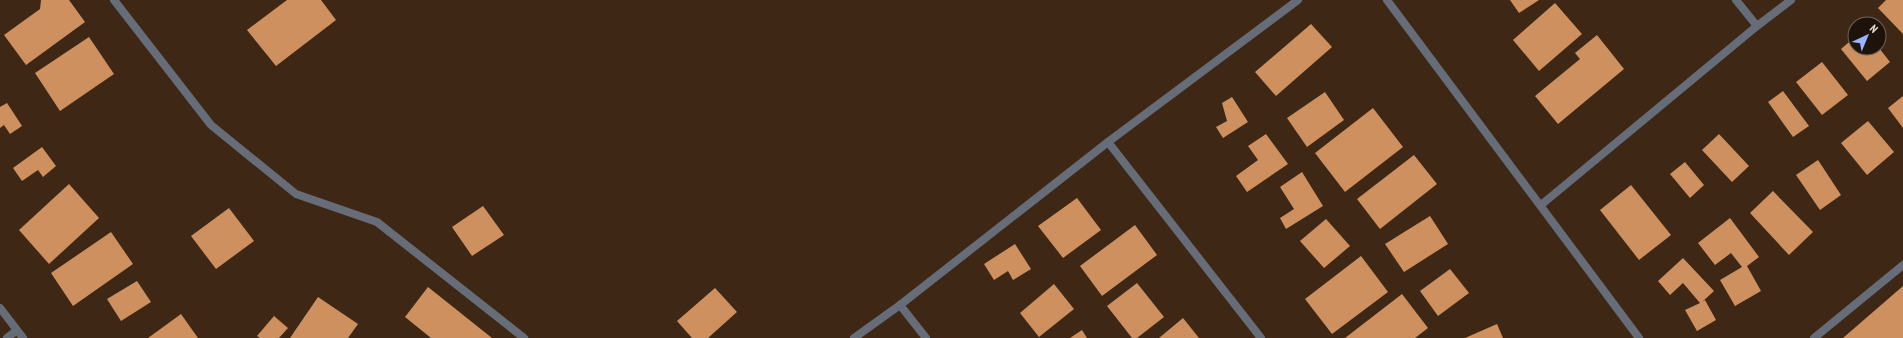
<svg xmlns="http://www.w3.org/2000/svg" width="1903" height="338" viewBox="0 0 1903 338" font-family="'PT Sans Narrow',sans-serif">
<style>
.building{fill:#cf905f}
.lines{fill:none;stroke-linecap:round;stroke-linejoin:round}
.minor{stroke:#676c79;stroke-width:8}
</style>
<rect width="100%" height="100%" fill="#3e2715"/>
<g class="building">
<path d="M41,0H69L85,22L26,65L4,35L40,9Z"/>
<path d="M287,0H321L336,20L276,66L247,30Z"/>
<path d="M1510,0H1539L1519,13Z"/>
<path d="M1886,0H1903V34L1878,8Z"/>
<path d="M1555,3L1582,34L1539,71L1513,40Z"/>
<path d="M1311,24L1332,47L1276,96L1255,72Z"/>
<path d="M1597,35L1624,69L1558,124L1535,96L1580,59L1575,53Z"/>
<path d="M89,37L114,74L60,111L35,73Z"/>
<path d="M1855,37V48H1879L1890,62L1867,81L1841,49Z"/>
<path d="M1822,62L1848,95L1822,115L1796,82Z"/>
<path d="M1783,91L1809,126L1793,137L1768,102Z"/>
<path d="M1325,92L1344,120L1307,147L1287,118Z"/>
<path d="M1903,96V128L1888,108Z"/>
<path d="M1232,97L1248,122L1223,138L1216,127L1227,121L1222,103Z"/>
<path d="M7,103L22,126L10,134L4,125L0,128V107Z"/>
<path d="M1373,108L1403,147L1345,192L1315,153Z"/>
<path d="M1868,121L1894,152L1867,175L1841,143Z"/>
<path d="M1266,134L1288,164L1247,192L1236,176L1258,160L1248,146Z"/>
<path d="M1719,134L1749,166L1732,182L1702,150Z"/>
<path d="M42,147L56,166L43,177L38,170L22,181L13,168Z"/>
<path d="M1414,155L1437,184L1380,229L1357,199Z"/>
<path d="M1818,160L1841,195L1820,210L1796,175Z"/>
<path d="M1685,162L1704,185L1690,198L1670,174Z"/>
<path d="M1302,172L1323,206L1286,229L1280,218L1294,209L1280,187Z"/>
<path d="M69,184L99,218L49,264L19,230Z"/>
<path d="M1631,185L1671,235L1639,260L1600,210Z"/>
<path d="M1773,191L1813,232L1789,255L1750,213Z"/>
<path d="M1077,198L1101,230L1063,258L1038,226Z"/>
<path d="M483,206L504,235L472,256L452,227Z"/>
<path d="M229,208L254,241L216,269L191,236Z"/>
<path d="M1430,216L1448,244L1404,272L1385,244Z"/>
<path d="M1730,218L1759,257L1747,266L1761,291L1735,306L1720,280L1742,267L1731,253L1715,265L1698,243Z"/>
<path d="M1326,219L1350,246L1324,268L1300,241Z"/>
<path d="M1135,225L1157,255L1102,296L1080,266Z"/>
<path d="M111,232L133,264L73,306L51,273Z"/>
<path d="M1015,244L1031,269L1013,280L1008,271L994,280L984,264Z"/>
<path d="M1361,256L1388,292L1332,334L1305,299Z"/>
<path d="M1683,258L1714,291L1702,302L1705,300L1716,320L1697,331L1685,310L1700,303L1683,283L1670,295L1658,281Z"/>
<path d="M1450,269L1469,293L1438,316L1420,291Z"/>
<path d="M137,281L151,302L121,321L107,299Z"/>
<path d="M1137,283L1164,317L1137,338H1132L1107,306Z"/>
<path d="M1054,284L1074,309L1039,337L1020,313Z"/>
<path d="M1903,286V338H1843Z"/>
<path d="M428,287L492,338H431L405,317Z"/>
<path d="M715,288L737,312L708,338H692L677,321Z"/>
<path d="M1402,294L1428,328L1415,338H1345Z"/>
<path d="M318,297L358,324L348,338H290Z"/>
<path d="M181,314L198,338H148Z"/>
<path d="M274,316L288,328L279,338H260L257,336Z"/>
<path d="M1183,318L1199,338H1159Z"/>
<path d="M1497,324L1503,338H1465Z"/>
<path d="M1082,330L1087,338H1070Z"/>
</g>
<g class="lines">
<g class="minor">
<path d="M114,0L211,125L296,194L377,222L524,338"/>
<path d="M1387,0L1639,338"/>
<path d="M1736,0L1757,26"/>
<path d="M1108,142L1261,338"/>
<path d="M1541,205L1757,26L1791,0"/>
<path d="M900,305L926,338"/>
<path d="M0,308L23,338"/>
<path d="M7,338L16,331"/>
<path d="M854,338L900,305L1108,142L1298,0"/>
<path d="M1814,338L1903,265"/>
</g>
</g>
<g transform="translate(1867 36) rotate(44)"><circle r="19" fill="#1d130b" stroke="#70645b"/>
<path d="M0-3L7 15L0 10L-7 15Z" fill="#9cb4fd"/>
<text y="-6" font-size="11" font-weight="bold" text-anchor="middle" fill="#edddd2">N</text>
</g>
</svg>
